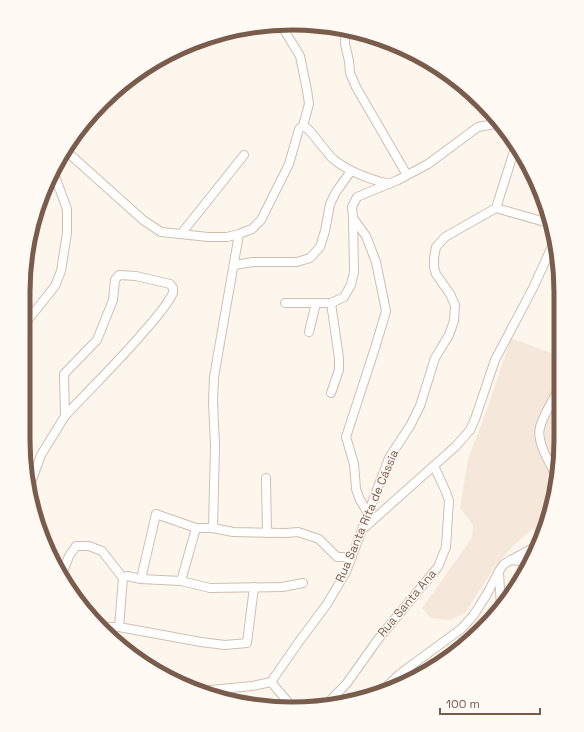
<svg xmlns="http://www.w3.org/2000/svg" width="584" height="732" viewBox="0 0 584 732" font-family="'Space Grotesk',sans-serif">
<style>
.residential{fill:#f5e8da}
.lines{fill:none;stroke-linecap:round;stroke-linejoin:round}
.minor-casing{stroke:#d1beb0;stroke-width:10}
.minor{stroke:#fff;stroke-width:8}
.labels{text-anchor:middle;stroke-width:3;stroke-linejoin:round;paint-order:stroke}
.street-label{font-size:12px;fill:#7a5c4d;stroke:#fffaf3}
.rim{fill:none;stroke:#7a5c4d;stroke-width:5}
</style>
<rect width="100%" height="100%" fill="#fdf6ec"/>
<path class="residential" d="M511,338L559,356L556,492L544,530L532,529L512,547L496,565L465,613L450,620L431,618L422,608L472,538L473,525L460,508L468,459L487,410Z"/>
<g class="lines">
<g class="minor-casing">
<g id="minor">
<path d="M281,25L300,56L307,90L309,104L303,126"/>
<path d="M345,29V44L349,61L350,73L356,87L407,175"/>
<path d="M65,150L143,220L161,232L208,237H227L239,234L252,229L261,220L289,164L299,129L303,126L308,129C316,138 324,149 332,158C348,172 369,179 389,184"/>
<path d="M496,208L552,224"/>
<path d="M181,234L244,155"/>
<path d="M234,265L253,262H297L310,258L320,247L325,231L330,204L336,192L351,171"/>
<path d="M285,303H331L344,297L351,285L354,272L353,218"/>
<path d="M23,326L55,286L61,271L67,233V209L53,171"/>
<path d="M309,332L316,303"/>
<path d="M331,393L339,370V358L331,303"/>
<path d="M556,476C550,462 536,443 540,427C544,414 552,402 558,390"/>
<path d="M266,478L267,533"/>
<path d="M29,488L41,455L65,416L64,374L97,340L113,300L115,280L119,275L136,276L170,284L173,288V293C165,309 152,322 141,335C117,363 90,389 65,416"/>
<path d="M368,513L360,500L356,489L354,464L346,437L375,348L386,311L376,262L366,236L353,218L352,207L357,197L398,180L428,164L478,127L500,123"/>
<path d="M196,528L181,581L210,588L282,587L303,583"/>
<path d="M213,528L233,532L286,533L298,532L319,539L337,557H352"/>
<path d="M364,528L456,446L470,430L475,419L495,360L533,288L555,240"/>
<path d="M510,560L530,562"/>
<path d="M499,572L501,608"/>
<path d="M61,577L69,556L76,546H89L102,551L123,578"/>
<path d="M141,579L127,576L123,578L119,627L201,642L225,645L247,643L254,587"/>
<path d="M181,581L141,579L156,514L196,528H213L215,446L213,402L214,377L239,234"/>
<path d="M99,627H119"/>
<path d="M271,682L298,643L327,604L346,572L389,458L410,426L420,406L435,358L449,335L454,321L455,305L450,294L436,274L434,267V258L436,247L445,237L496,208L516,145"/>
<path d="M271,682L294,709"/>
<path d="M200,691L252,686L271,682"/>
<path d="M382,691L401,673L461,629L473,616L487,594L499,571L504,564L540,544"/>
<path d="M327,704L347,683L379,638L438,567L446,547L449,501L446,492L434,466"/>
</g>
</g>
<use href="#minor" class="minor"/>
</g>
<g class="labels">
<g class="street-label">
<text transform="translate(367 516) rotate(-67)" y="4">Rua Santa Rita de Cássia</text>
<text transform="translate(407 603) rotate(-50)" y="4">Rua Santa Ana</text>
</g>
</g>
<path d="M0 0H584V732H0ZM292 30H292A262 262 0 0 1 554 292V440A262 262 0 0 1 292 702H292A262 262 0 0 1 30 440V292A262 262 0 0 1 292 30Z" fill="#fffaf3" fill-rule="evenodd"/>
<path class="rim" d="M292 30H292A262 262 0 0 1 554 292V440A262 262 0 0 1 292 702H292A262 262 0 0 1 30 440V292A262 262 0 0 1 292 30Z"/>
<path d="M440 708v6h100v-6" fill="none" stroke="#7a5c4d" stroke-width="2"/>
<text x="446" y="708" font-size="12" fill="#7a5c4d" stroke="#fffaf3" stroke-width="3" paint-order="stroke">100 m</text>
</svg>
